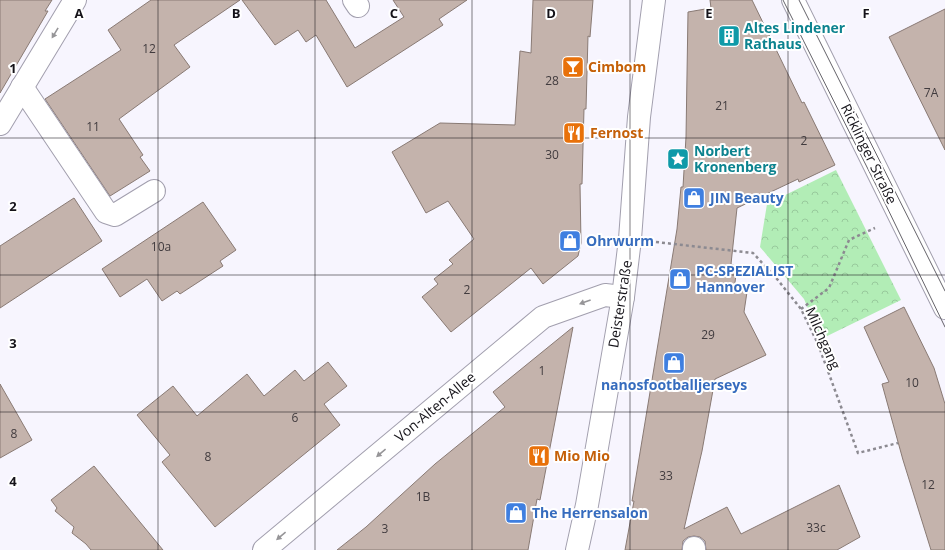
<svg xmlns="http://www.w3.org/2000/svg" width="945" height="550" viewBox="0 0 945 550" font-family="'Open Sans',sans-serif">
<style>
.park{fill:url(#park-crowns)}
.building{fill:#c4b3ac;stroke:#897a74}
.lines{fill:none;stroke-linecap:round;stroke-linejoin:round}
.minor-casing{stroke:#a29fae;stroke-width:24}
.path{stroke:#8c8a91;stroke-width:2.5;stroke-dasharray:3 3;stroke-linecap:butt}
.minor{stroke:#fff;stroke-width:22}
.tram{stroke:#65636a;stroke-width:1}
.oneway{fill:#969598}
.grid{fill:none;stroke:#151319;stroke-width:1;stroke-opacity:0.55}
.labels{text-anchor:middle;stroke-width:4;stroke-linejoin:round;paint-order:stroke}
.number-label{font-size:12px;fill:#413b3e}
.culture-label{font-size:14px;font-weight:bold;fill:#0d838f;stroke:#fff;text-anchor:start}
.food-label{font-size:14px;font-weight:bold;fill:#c56008;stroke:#fff;text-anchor:start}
.street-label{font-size:14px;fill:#151319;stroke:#fff}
.shop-label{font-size:14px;font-weight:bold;fill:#366cbe;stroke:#fff;text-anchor:start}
.grid-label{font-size:13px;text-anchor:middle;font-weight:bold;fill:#151319;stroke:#fff;stroke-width:4;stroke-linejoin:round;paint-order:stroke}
</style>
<defs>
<pattern id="park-crowns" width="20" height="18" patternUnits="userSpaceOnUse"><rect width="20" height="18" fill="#b2edb6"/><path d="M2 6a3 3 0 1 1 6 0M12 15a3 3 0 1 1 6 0" fill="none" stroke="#98ca9c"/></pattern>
</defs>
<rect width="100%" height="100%" fill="#f7f5fe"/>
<path class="park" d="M836,170L901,300L821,339L804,299L760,247L767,204Z"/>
<g class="building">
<path d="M0,0H52L45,11H48L0,93Z"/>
<path d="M151,0H240L174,45L190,67L119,119L143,155L140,157L150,171L110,196L45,99L121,50L108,30Z"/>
<path d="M242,0H326L355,48L404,17L393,0H467L439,19L443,25L347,87L316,35L306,42L298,30L275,45Z"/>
<path d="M533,0H593L590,37L588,36L586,109H584L582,184H580L581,243L578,256L543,284L531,268L451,332L422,297L438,284L434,279L453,264L449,260L474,239L448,201L426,213L392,152L440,123L515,125L520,51L531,53Z"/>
<path d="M710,0H752L802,103L804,102L835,165L799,182L798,179L737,208L731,264L737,267L734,290L747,292L744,312L766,355L715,379L702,451L684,529L727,507L741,534L839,485L860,537L837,550H706L705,541L700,537L694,536L688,537L683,541L682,550H625L634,501H632L677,229L681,187H683L686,137L688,12L711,8Z"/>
<path d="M945,9V150L889,37Z"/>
<path d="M74,198L102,241L0,308V246Z"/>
<path d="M203,202L236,250L220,261L223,266L180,294L177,291L162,301L147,279L120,297L102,269Z"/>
<path d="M904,307L934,368L945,404V550H931L903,460L882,384L889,382L864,327Z"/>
<path d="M573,327L540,500L537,499L528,550H337L366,527L435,464L505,407L493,392Z"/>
<path d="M328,362L347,386L324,404L340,425L215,527L162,462L170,455L137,415L173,386L197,416L247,374L264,396L295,370L304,381Z"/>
<path d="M0,384L32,440L0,458Z"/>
<path d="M94,466L112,488L163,550H91L86,544L72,533L74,527L55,511L57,508L51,500Z"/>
</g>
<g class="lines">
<g class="minor-casing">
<g id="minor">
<path d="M354,0L358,6"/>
<path d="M793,0L945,308"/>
<path d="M22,87L106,212L115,215L154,191"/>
<path d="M0,124L75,0"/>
<path d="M694,548V550"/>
<path d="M264,550L543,317L605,295L623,297"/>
<path d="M577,550L587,505L623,297L630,239L639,117L654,0"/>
</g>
</g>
<g class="path">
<path d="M656,242L753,253L777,279L801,309L818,344L858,453L898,443"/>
<path d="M801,309L829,288L849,240L875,228"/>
</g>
<use href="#minor" class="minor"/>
<g class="tram">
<path d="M783,0L882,197L945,327"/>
<path d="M799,0L945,291"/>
</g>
</g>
<defs><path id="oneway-solid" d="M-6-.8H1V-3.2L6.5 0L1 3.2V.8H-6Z"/></defs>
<g class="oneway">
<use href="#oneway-solid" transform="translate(55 33) rotate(121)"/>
<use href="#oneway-solid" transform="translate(585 302) rotate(160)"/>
<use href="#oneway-solid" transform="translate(381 453) rotate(140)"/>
<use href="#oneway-solid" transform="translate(281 536) rotate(140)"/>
</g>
<path class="grid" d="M158,0V550M315,0V550M472,0V550M630,0V550M788,0V550M0,138H945M0,275H945M0,412H945"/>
<defs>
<g id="building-square" transform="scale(1.15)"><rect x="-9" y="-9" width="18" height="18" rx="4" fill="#0f9aa8" stroke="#fff"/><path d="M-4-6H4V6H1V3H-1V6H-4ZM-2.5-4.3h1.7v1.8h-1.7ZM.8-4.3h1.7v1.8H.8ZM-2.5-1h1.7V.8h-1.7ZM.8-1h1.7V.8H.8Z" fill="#fff"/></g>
<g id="bar-square" transform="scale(1.15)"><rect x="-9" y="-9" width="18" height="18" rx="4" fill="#e8710a" stroke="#fff"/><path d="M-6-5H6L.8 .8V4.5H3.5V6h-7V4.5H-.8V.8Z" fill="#fff"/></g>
<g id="restaurant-square" transform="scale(1.15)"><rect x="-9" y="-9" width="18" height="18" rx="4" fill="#e8710a" stroke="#fff"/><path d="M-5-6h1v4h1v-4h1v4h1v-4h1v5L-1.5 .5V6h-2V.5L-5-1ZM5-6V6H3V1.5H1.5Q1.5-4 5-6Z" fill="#fff"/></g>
<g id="sight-square" transform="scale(1.15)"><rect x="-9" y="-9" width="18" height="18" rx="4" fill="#0f9aa8" stroke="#fff"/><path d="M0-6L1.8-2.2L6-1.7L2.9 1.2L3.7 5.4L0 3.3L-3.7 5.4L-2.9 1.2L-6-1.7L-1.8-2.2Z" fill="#fff"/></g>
<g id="shop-square" transform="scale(1.15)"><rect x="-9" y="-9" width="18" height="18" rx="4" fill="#3f7fe0" stroke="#fff"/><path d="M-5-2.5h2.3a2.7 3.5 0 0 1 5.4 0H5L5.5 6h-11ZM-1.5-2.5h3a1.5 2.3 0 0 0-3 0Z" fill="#fff"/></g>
</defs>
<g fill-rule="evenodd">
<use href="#building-square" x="729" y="36"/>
<use href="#bar-square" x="573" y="67"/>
<use href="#restaurant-square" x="574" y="133"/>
<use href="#sight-square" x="678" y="159"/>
<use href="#shop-square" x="694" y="198"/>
<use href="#shop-square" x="570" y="241"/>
<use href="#shop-square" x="680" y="279"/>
<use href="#shop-square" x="674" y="363"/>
<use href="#restaurant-square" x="539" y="456"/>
<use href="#shop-square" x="516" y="513"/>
</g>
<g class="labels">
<g class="number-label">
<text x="149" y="53">12</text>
<text x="552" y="85">28</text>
<text x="931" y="97">7A</text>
<text x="722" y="110">21</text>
<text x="93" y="131">11</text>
<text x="804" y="145">2</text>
<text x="552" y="159">30</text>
<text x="161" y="251">10a</text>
<text x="467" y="294">2</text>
<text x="708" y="339">29</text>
<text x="542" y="375">1</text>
<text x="912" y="387">10</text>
<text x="295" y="422">6</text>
<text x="14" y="438">8</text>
<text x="208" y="461">8</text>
<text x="666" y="480">33</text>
<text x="928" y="489">12</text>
<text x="423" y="501">1B</text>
<text x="816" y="532">33c</text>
<text x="385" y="533">3</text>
</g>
<g class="culture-label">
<text x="744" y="33">Altes Lindener<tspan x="744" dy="16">Rathaus</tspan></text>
<text x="694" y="156">Norbert<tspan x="694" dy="16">Kronenberg</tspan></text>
</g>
<g class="food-label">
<text x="588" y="72">Cimbom</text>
<text x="590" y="138">Fernost</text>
<text x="554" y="461">Mio Mio</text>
</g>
<g class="street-label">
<text transform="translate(869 154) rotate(64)" y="5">Ricklinger Straße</text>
<text transform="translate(620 304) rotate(-81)" y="5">Deisterstraße</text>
<text transform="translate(823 338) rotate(66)" y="5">Milchgang</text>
<text transform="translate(435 407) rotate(-40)" y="5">Von-Alten-Allee</text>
</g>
<g class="shop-label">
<text x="710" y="203">JIN Beauty</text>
<text x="586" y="246">Ohrwurm</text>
<text x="696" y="276">PC-SPEZIALIST<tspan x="696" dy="16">Hannover</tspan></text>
<text x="674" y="390" text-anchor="middle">nanosfootballjerseys</text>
<text x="532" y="518">The Herrensalon</text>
</g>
</g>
<g class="grid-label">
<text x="79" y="18">A</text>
<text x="236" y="18">B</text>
<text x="394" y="18">C</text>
<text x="551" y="18">D</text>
<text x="709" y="18">E</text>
<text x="866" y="18">F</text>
<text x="13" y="73">1</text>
<text x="13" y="211">2</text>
<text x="13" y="348">3</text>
<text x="13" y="486">4</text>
</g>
</svg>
